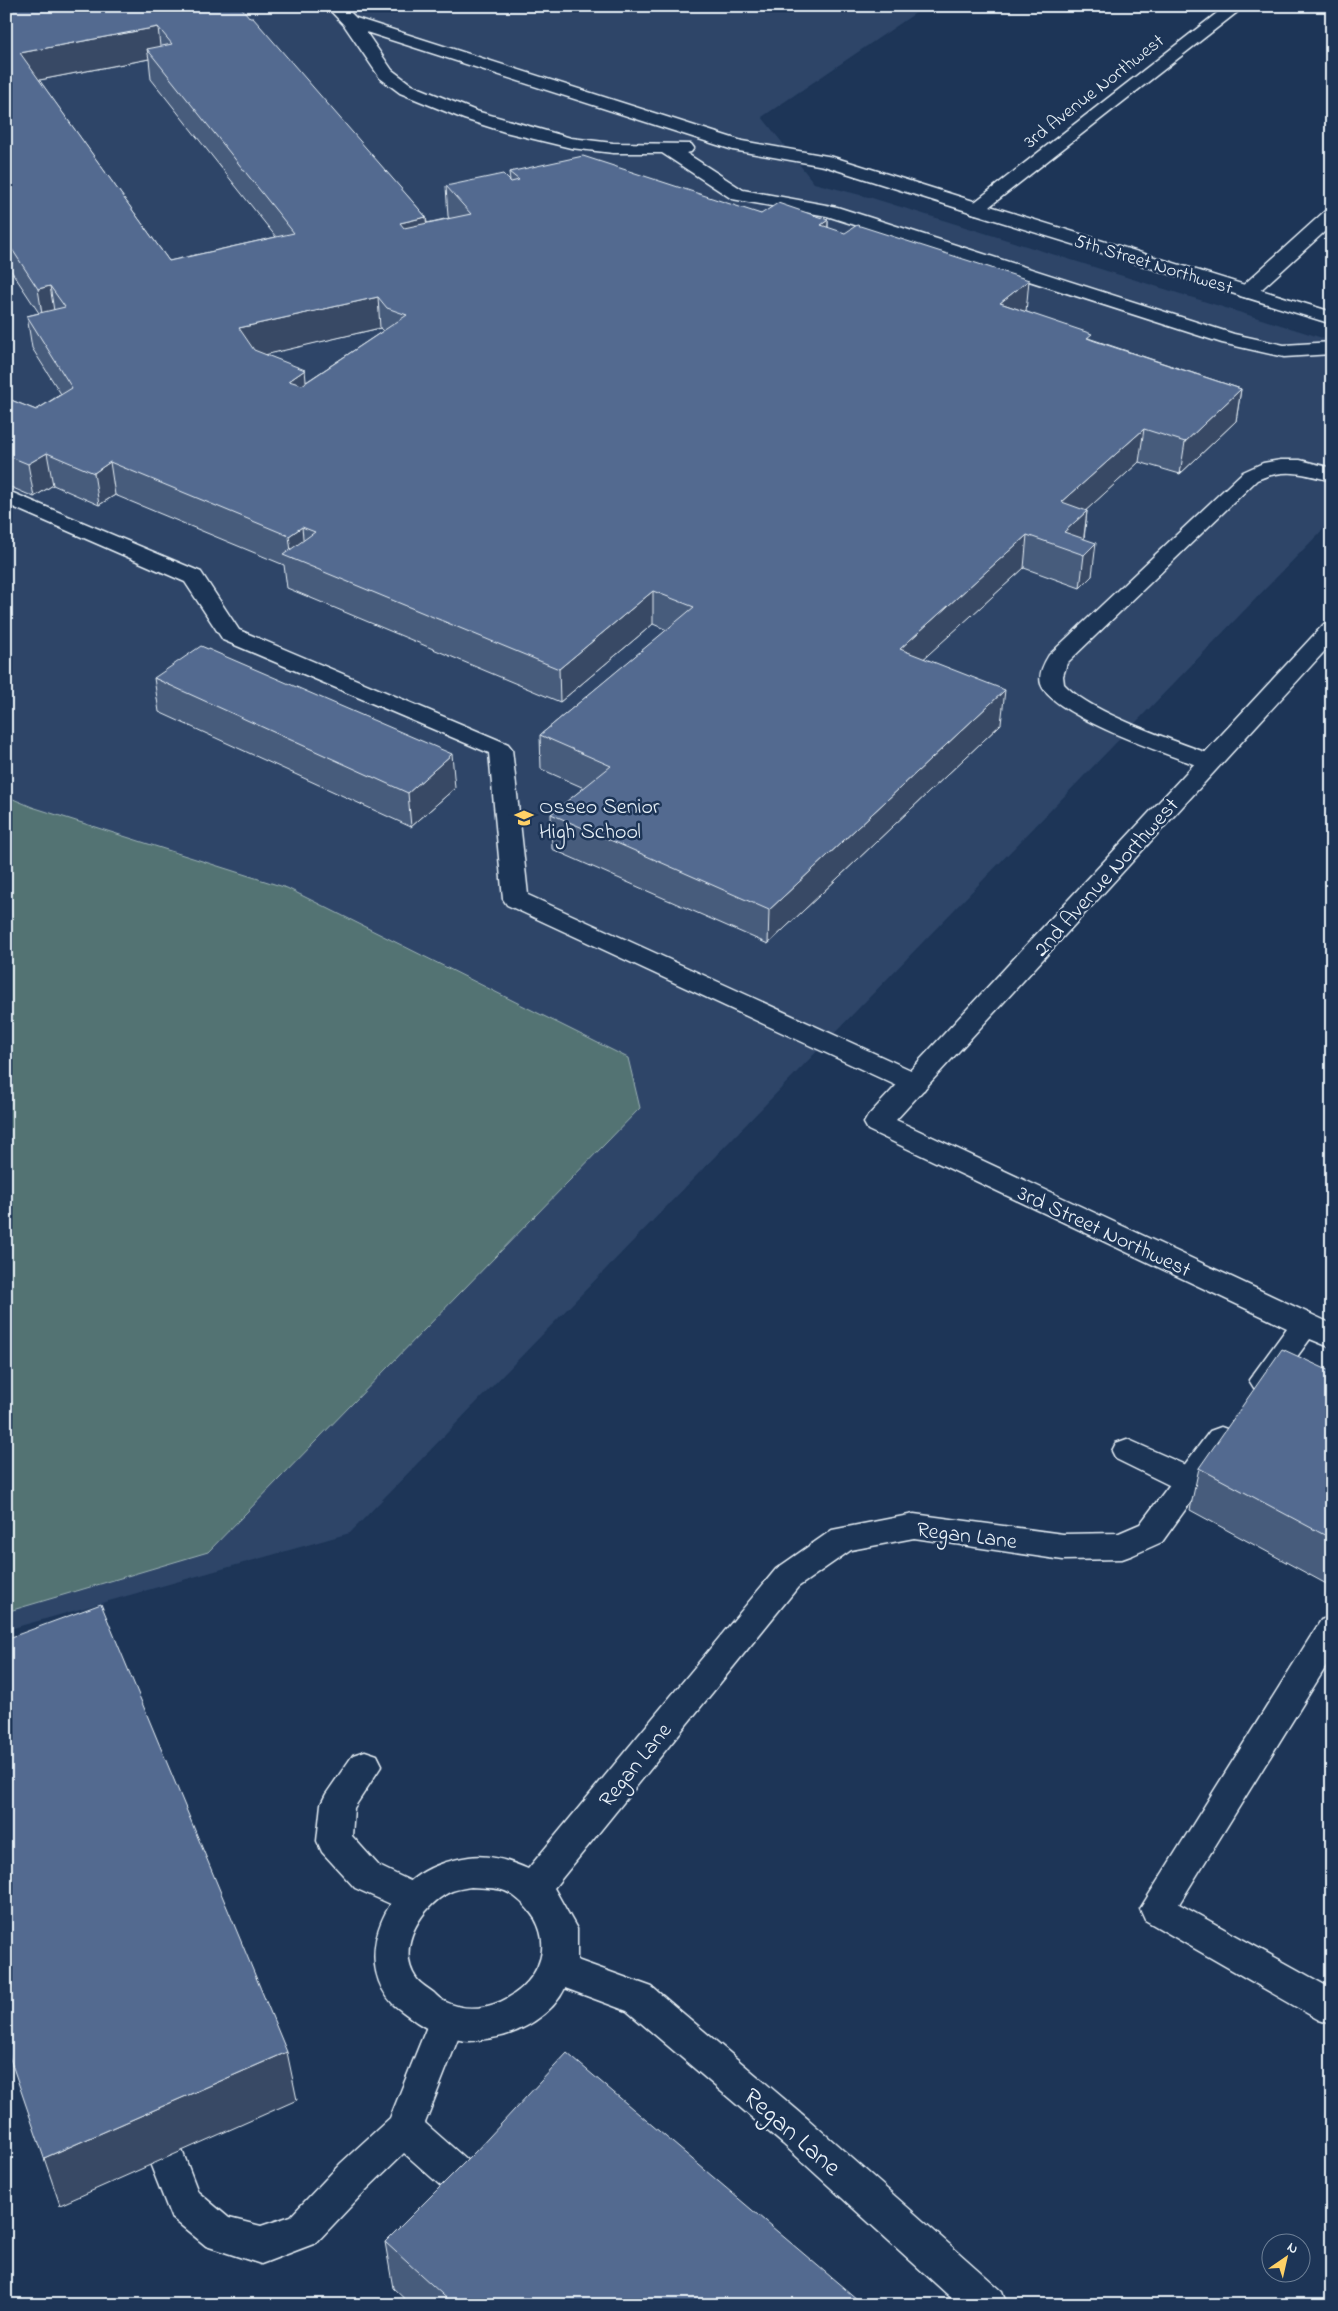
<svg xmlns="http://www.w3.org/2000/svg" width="1338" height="2311" viewBox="0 0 1338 2311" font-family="'Indie Flower',sans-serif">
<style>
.built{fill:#2d4568}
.green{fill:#527373;stroke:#9db2b6}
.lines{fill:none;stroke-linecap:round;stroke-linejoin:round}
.lane-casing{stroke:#e8f1f8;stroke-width:3}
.street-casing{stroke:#e8f1f8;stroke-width:3}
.lane{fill:#1d3557;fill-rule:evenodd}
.street{fill:#1d3557;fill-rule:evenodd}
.wall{fill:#475b7c;stroke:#e8f1f8;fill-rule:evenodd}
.shaded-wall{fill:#394a65;stroke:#e8f1f8}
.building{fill:#526a90;stroke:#e8f1f8;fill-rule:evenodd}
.labels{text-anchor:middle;stroke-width:5;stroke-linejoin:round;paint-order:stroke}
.far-street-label{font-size:19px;fill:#e8f1f8;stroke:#1d3557}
.poi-label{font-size:22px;fill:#e8f1f8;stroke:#1d3557;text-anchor:start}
.street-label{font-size:22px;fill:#e8f1f8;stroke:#1d3557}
.near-street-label{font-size:26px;fill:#e8f1f8;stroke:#1d3557}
</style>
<rect width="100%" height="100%" fill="#1d3557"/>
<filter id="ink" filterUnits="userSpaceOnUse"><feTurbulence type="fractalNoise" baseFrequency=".02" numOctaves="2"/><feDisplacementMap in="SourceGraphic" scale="10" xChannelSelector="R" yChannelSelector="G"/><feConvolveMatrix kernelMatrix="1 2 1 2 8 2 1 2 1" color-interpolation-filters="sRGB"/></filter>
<g filter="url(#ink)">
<path class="built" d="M6,6H926L762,117L814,183L872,198L1332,341V520L350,1533L6,1630Z"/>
<path class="green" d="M6,796L32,807L287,888L628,1058L640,1108L208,1552L6,1612Z"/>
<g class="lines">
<g class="lane-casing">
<g id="lane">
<path d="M326,6H344L356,18L742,141L833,157L983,204L985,208L983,212L976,214L824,166L733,150L366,32L392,70L412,85L476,111L571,138L613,143L691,144L694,148L691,152L686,153L743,190L837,207L1234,334L1284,345L1332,342V354L1284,357L1222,343L827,216L732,199L662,153H613L571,148L505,132L464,119L400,93L380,78L344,25Z"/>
<path d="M1332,210V225L1254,296L1247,298L1240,296L1237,292L1240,288L1325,211Z"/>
<path d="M1281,460H1300L1332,468V481C1303,474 1286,467 1257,480L1067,663L1063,676L1064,684C1091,714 1179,742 1218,757L1222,762L1218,767L1210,769L1202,767C1169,755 1051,715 1041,684C1038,674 1044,663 1049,655L1243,472L1263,463Z"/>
<path d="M6,490L201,572L239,630L508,744L512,749L528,895L924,1076L928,1083L924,1090L915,1092L906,1090L507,905L503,899L489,753L223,640L185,582L6,504Z"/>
<path d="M1127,1439L1201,1472L1205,1481L1201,1490L1190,1493L1179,1490L1116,1459L1112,1451L1116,1443Z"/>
<path d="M1332,1616V1657L1179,1904L1332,1989V2024L1319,2020L1145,1920L1140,1909L1321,1620Z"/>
<path d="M365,1751L377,1755L382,1765L354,1808L352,1836L379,1866L425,1888L430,1899L425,1910L413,1914L355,1888L322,1852L317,1841L321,1804L326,1794L353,1755Z"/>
<path d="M447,2004L460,2009L465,2021L425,2123L494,2184L500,2197L494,2210L481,2215L468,2210L404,2153L367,2189L316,2243L261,2264L206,2246L171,2217L148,2158L154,2145L167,2140L180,2145L198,2192L229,2218L261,2226L291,2216L341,2163L390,2118L434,2009Z"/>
</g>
</g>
<g class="street-casing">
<g id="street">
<path d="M1226,6H1245L990,206L1332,312V324L969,212L967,208Z"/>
<path d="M1332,622V643L896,1120L1332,1324V1348L1310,1339L1274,1388L1264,1391L1254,1388L1249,1380L1287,1328L868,1130L864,1123L868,1116L1324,624Z"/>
<path d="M1221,1427L1232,1431L1236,1439L1162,1542L1133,1555L1122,1559L1063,1560L914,1538L851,1550L798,1587L554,1888L577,1929V1960L652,1987L809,2120L1002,2291L1007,2305H959L783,2144L627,2011L565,1988C553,2014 520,2034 492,2038C485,2039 477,2041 470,2041C451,2041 425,2029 411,2018C405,2013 398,2009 393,2004C358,1966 377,1908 413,1879C428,1867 449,1860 469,1857C488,1854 510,1861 528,1869L776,1569L832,1530L914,1514L1063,1534L1119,1533L1140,1524L1210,1431ZM471,1887C482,1888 495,1887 505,1891C517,1896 528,1908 535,1919C565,1972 495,2026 446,2002C441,2000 437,1996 434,1993C428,1988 420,1984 416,1978C395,1948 422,1904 452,1891C458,1889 465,1888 471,1887Z"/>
</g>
</g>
<use href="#lane" class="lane"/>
<use href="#street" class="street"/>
</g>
<g class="wall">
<path d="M6,6L250,18L426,217L427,223L449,218L448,216L446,186L510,181L509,172L761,214L828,220V228L1091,339L1241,389L1236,421L1180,474L1139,462L1086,510L1087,511L1084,539L1092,576L1080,588L1024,568L924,658L1001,724L768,944L552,849L551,814L584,788L541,769L540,735L667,630L653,624L560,702L287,588L284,565L115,495L99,505L53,485L34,497L6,485V398L36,410L61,394L32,348L27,316L39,313L6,263ZM149,59L151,79L276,237L169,261L39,80ZM380,328L383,331L306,382L266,354Z"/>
<path d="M154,678L455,788L411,827L159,712Z"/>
<path d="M1332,1372V1587L1190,1510L1199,1468Z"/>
<path d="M1332,1754V1776L1326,1773Z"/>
<path d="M385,2242L864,2305H411L393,2288Z"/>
</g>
<g class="shaded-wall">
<path d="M158,27L161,56L147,49L149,59L24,83L20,53Z"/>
<path d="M426,217L428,248L402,254L400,223Z"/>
<path d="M828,220L827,251L821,225Z"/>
<path d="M1029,280L1026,312L1000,303Z"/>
<path d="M50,286L55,317L43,320L38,289Z"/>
<path d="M378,297L380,328L243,360L239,328Z"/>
<path d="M305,370L308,402L289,381Z"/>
<path d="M1241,389L1236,421L1180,474L1185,442Z"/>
<path d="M1144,429L1139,462L1059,535L1062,502Z"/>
<path d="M47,453L53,485L34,497L28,464Z"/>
<path d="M110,462L115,495L99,505L94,473Z"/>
<path d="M1087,511L1083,544L1064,532Z"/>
<path d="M302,527L305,560L292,559L289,536Z"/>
<path d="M1027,535L1024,568L898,682L900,649Z"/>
<path d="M1096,543L1092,576L1080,588L1084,555Z"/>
<path d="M653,591V624L560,702L559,669Z"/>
<path d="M1005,690L1001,724L768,944L769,910Z"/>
<path d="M452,754L455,788L411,827L408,793Z"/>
<path d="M287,2052L297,2100L60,2205L44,2158Z"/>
</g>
<g class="building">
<path d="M6,6H240L250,18H253L426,217L400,223L404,228L471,214L446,186L503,174L511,182L519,180L509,172L583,156L761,214L778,203L828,220L821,225L845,233L857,225L1029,280L1000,303L1092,334L1087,338L1095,341L1241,389L1185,442L1144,429L1062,502L1087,511L1064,532L1096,543L1084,555L1027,535L900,649L1005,690L769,910L551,814L611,766L540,735L694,607L653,591L559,669L283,555L315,532L302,527L289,536L110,462L94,473L47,453L28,464L6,455V398L36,410L72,388L27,316L65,307L50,286L38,289L6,240ZM158,27L172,44L147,49L294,233L169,261L20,53ZM378,297L387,308L407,315L302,385L289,381L305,370L254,350L239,328Z"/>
<path d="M201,646L452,754L408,793L154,678Z"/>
<path d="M1282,1349L1332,1372V1539L1199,1468Z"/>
<path d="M101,1604L287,2052L44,2158L6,2047V1639Z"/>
<path d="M567,2053L864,2305H454L385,2242L476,2151Z"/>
</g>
</g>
<defs>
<g id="school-bare" transform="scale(1.5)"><path d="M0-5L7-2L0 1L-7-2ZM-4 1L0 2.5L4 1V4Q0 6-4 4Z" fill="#ffd166" stroke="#1d3557" stroke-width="2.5" paint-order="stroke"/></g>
</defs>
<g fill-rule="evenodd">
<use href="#school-bare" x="524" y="818"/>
</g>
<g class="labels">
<g class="far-street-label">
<text transform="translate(1093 90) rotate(-38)" y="7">3rd Avenue Northwest</text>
<text transform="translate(1154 263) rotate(17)" y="7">5th Street Northwest</text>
</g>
<g class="poi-label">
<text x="539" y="813">Osseo Senior<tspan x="539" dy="25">High School</tspan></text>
</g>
<g class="street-label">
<text transform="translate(1105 876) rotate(-48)" y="8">2nd Avenue Northwest</text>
<text transform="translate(1105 1230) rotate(25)" y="8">3rd Street Northwest</text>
<text transform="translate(967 1534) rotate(7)" y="8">Regan Lane</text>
<text transform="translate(634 1764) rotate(-51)" y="8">Regan Lane</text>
</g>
<g class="near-street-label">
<text transform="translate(793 2131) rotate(41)" y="9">Regan Lane</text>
</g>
</g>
<rect width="1338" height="2311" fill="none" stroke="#1d3557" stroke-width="25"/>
<rect x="12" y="12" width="1313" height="2286" fill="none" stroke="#e8f1f8" stroke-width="2" filter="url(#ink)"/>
<g transform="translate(1286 2258) rotate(34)"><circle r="24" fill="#1d3557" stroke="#6e8097"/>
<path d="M0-4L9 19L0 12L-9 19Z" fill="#ffd166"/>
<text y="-8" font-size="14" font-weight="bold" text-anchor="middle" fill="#e8f1f8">N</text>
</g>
</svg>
